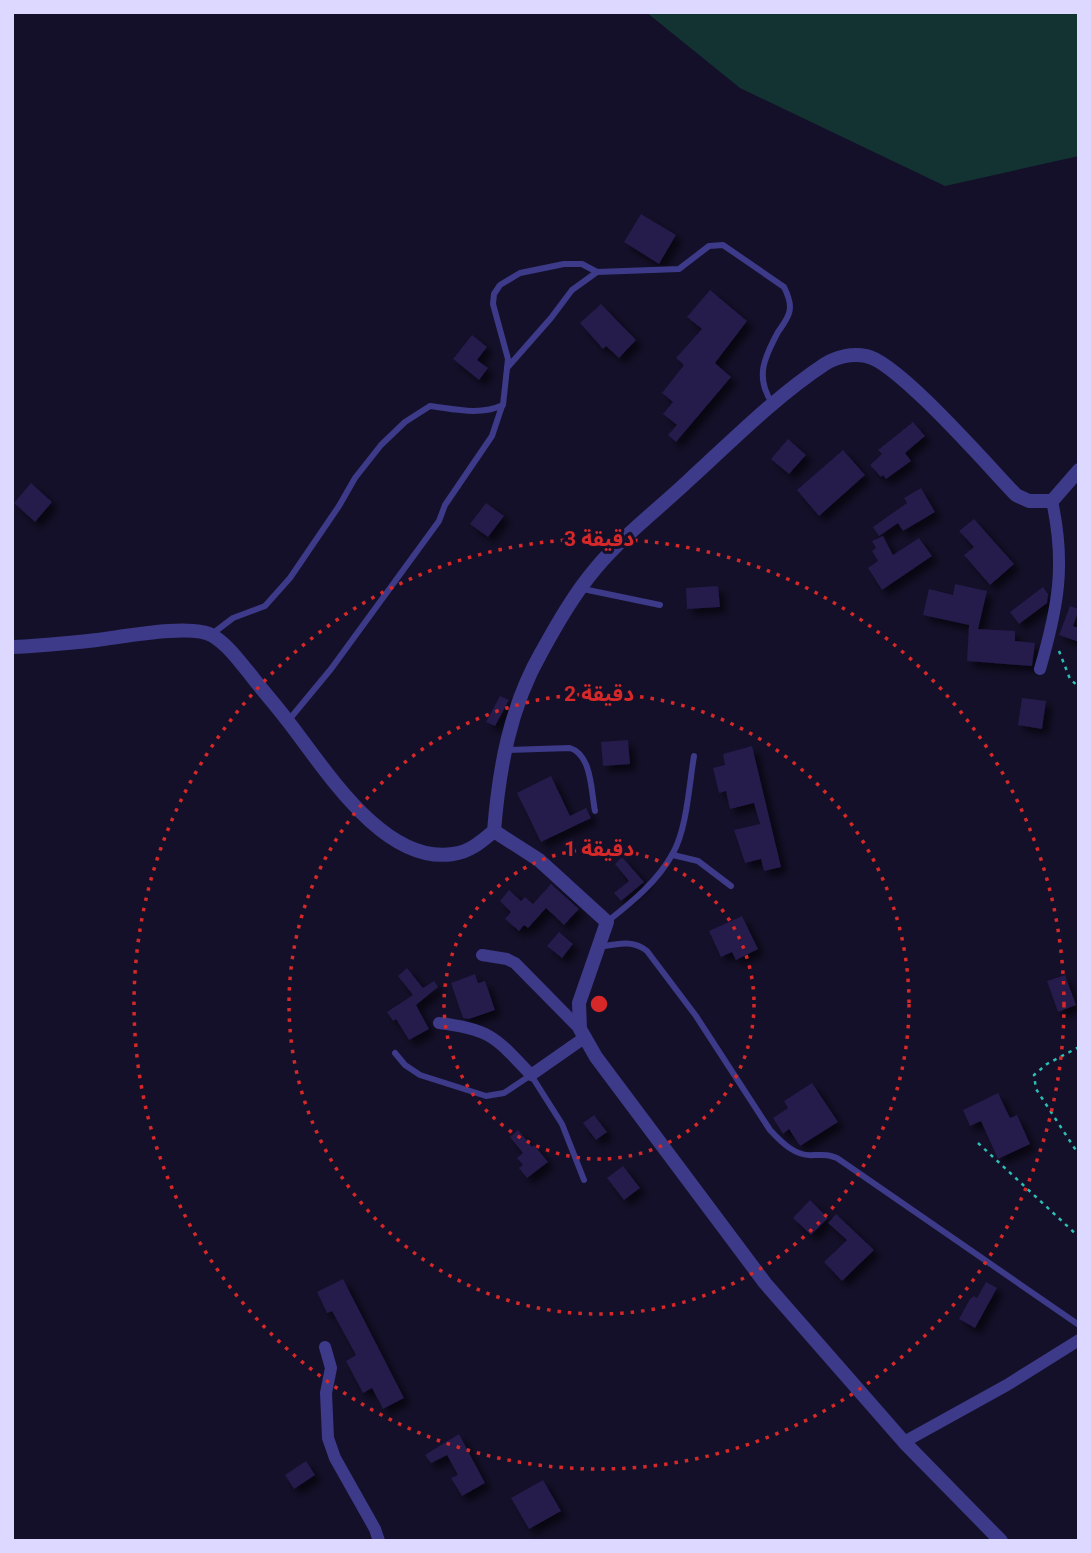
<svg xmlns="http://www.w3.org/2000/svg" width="1091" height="1553" viewBox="0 0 1091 1553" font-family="Roboto,'Noto Sans Arabic',sans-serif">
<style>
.green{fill:#123332}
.building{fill:#251b4b;filter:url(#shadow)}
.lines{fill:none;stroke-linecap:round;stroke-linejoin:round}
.path{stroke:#2dbeb6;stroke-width:2.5;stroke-dasharray:3.5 5;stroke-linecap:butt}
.service{stroke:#3d3a89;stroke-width:6}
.minor{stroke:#3d3a89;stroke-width:12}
.tertiary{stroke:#3d3a89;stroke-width:14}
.ring{fill:none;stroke:#d62828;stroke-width:3.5;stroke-dasharray:3.5 7}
.centre{fill:#d62828;stroke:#141029;stroke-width:3.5}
.ring-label{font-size:21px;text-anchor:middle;font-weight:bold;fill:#d62828;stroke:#141029;stroke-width:6;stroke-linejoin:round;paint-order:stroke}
</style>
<defs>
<filter id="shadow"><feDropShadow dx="6" dy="6" stdDeviation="3.5" flood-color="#0009"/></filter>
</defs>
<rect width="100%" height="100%" fill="#141029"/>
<path class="green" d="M646,12H1079V156L945,186L740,88Z"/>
<g class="building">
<path d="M641,214L676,235L659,264L624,242Z"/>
<path d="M710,290L747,321L715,363L731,377L676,442L668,435L677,425L663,414L673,402L662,393L684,365L676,358L702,329L687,317Z"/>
<path d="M601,304L636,340L619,358L606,346L603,349L580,323Z"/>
<path d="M472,335L487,347L477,360L488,368L479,380L453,359Z"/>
<path d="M913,422L925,436L905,453L911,461L886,479L883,475L881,477L870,465L882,454L878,450Z"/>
<path d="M788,439L806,455L789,474L771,459Z"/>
<path d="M843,450L865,475L819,516L797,490Z"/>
<path d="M31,483L52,502L35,522L14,503Z"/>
<path d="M921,488L935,512L903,531L898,523L879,536L873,527L907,503L904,498Z"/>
<path d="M486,503L504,516L488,537L470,524Z"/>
<path d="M974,519L1014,564L990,585L964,555L974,547L959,531Z"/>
<path d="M883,536L893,555L919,538L932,556L882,590L868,568L878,561L872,551L876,548L872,541Z"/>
<path d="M955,584L987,591L978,629L1015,631V641L1035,643L1032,666L967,661L969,625L923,615L929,589L953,595Z"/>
<path d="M718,586L720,607L687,609L686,588Z"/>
<path d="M1043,587L1048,594L1047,603L1019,624L1010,612Z"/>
<path d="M1070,606L1079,609L1073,626L1079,628V642L1059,635Z"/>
<path d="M500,696L509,700L495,726L486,722Z"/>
<path d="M1022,698L1046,701L1042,729L1018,725Z"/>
<path d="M628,740L630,764L603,766L601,742Z"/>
<path d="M752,746L781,867L764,871L761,859L745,863L734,830L760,824L754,803L730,809L726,791L719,793L713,768L725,765L723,754Z"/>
<path d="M551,776L570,816L586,808L591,818L541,842L517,793Z"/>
<path d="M622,857L644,882L621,901L614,893L629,881L615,864Z"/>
<path d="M551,884L579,909L564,925L546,908L528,928L524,925L519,931L505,919L511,912L500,901L509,890L521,901L525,897L533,904Z"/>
<path d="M742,916L758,949L736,960L732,952L721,957L709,931Z"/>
<path d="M559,932L573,944L562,958L547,946Z"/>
<path d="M407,968L423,988L434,981L438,987L416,1005L429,1029L409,1040L396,1019L393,1021L387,1012L413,995L398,976Z"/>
<path d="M475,974L478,983L485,981L495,1010L469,1019L463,1018L451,983Z"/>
<path d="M1065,975L1076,1005L1058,1012L1047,981Z"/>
<path d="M812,1083L838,1122L800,1146L789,1129L783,1134L773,1118L788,1108L784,1101Z"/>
<path d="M998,1093L1010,1118L1017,1115L1030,1144L998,1159L981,1121L970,1126L963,1110Z"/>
<path d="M594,1115L607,1132L596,1140L583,1123Z"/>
<path d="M518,1130L532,1147L534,1145L548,1162L527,1178L519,1168L523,1165L517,1158L523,1153L510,1137Z"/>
<path d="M623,1166L640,1188L624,1200L607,1178Z"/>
<path d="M810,1200L828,1218L811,1235L793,1218Z"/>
<path d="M836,1214L874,1250L842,1281L824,1262L847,1240L828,1223Z"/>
<path d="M343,1279L404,1398L383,1409L372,1388L363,1393L346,1361L356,1355L332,1311L327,1313L317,1292Z"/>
<path d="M986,1282L997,1288L975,1328L959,1319L970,1299L974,1296L977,1298Z"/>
<path d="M459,1434L485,1483L462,1496L451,1478L458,1475L447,1455L431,1463L425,1455Z"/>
<path d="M306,1461L315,1475L294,1489L285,1475Z"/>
<path d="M543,1480L561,1511L529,1529L511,1498Z"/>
</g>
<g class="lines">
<g class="path">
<path d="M1059,651L1070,679L1079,687"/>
<path d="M1079,1047L1047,1064L1034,1075L1036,1089L1079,1155"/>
<path d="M978,1143L1079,1237"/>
</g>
<g class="service">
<path d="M507,368L551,318L572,290L597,272"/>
<path d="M583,589L660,605"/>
<path d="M212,634L233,618L265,606L290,578L339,506L355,478L381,445L405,422L430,406C454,409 480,416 503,405L508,359L493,304L494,294L500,285L520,273L564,264H582L597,272L679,269L709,246L723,245L784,287C788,295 792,305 789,313C787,320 782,326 778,332C764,358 755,377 772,403"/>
<path d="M288,721L331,669L439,521L445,505L492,436L502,406"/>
<path d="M506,750L570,748C592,755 591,791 595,811"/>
<path d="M673,855L698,861L731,886"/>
<path d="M608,921C632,902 658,881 673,853C687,828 689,785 694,756"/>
<path d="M599,947C616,944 633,939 647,951L696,1016L770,1130C782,1143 796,1157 814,1155C824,1155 827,1154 837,1158L1079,1325"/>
<path d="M395,1053L405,1065L420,1075L486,1096L504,1093L531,1075L562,1124L584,1180"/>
</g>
<g class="minor">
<path d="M1040,669C1058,607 1066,565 1052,501"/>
<path d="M482,955L507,959L515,963L580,1029"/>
<path d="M439,1023C491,1029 496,1038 531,1075L584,1038"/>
<path d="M325,1347L331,1368L326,1393L328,1438L335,1458L375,1529L379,1541"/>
<path d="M904,1442L1007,1385L1079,1340"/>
</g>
<g class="tertiary">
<path d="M12,647C41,646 69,643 97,640C122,637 193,623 213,636C228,645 239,661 250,674C262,690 275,704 287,720C324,767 383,865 453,854C470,852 482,841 494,831C499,769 510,707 541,653C557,624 574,594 596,568C623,536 657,510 688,481C732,441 775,397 825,364C836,357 852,353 866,356C897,361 989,467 1016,495L1029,501H1052L1079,470"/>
<path d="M494,831L539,860L607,922L579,1003L580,1029L596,1057L765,1283L904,1442L1001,1541"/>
</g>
</g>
<g class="ring">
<circle cx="599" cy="1004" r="155"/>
<circle cx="599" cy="1004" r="310"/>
<circle cx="599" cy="1004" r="465"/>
</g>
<circle cx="599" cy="1004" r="10" class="centre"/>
<g class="ring-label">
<text x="599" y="546">3 دقيقة</text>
<text x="599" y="701">2 دقيقة</text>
<text x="599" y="856">1 دقيقة</text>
</g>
<rect width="1091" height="1553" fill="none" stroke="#dcd8ff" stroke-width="28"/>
</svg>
